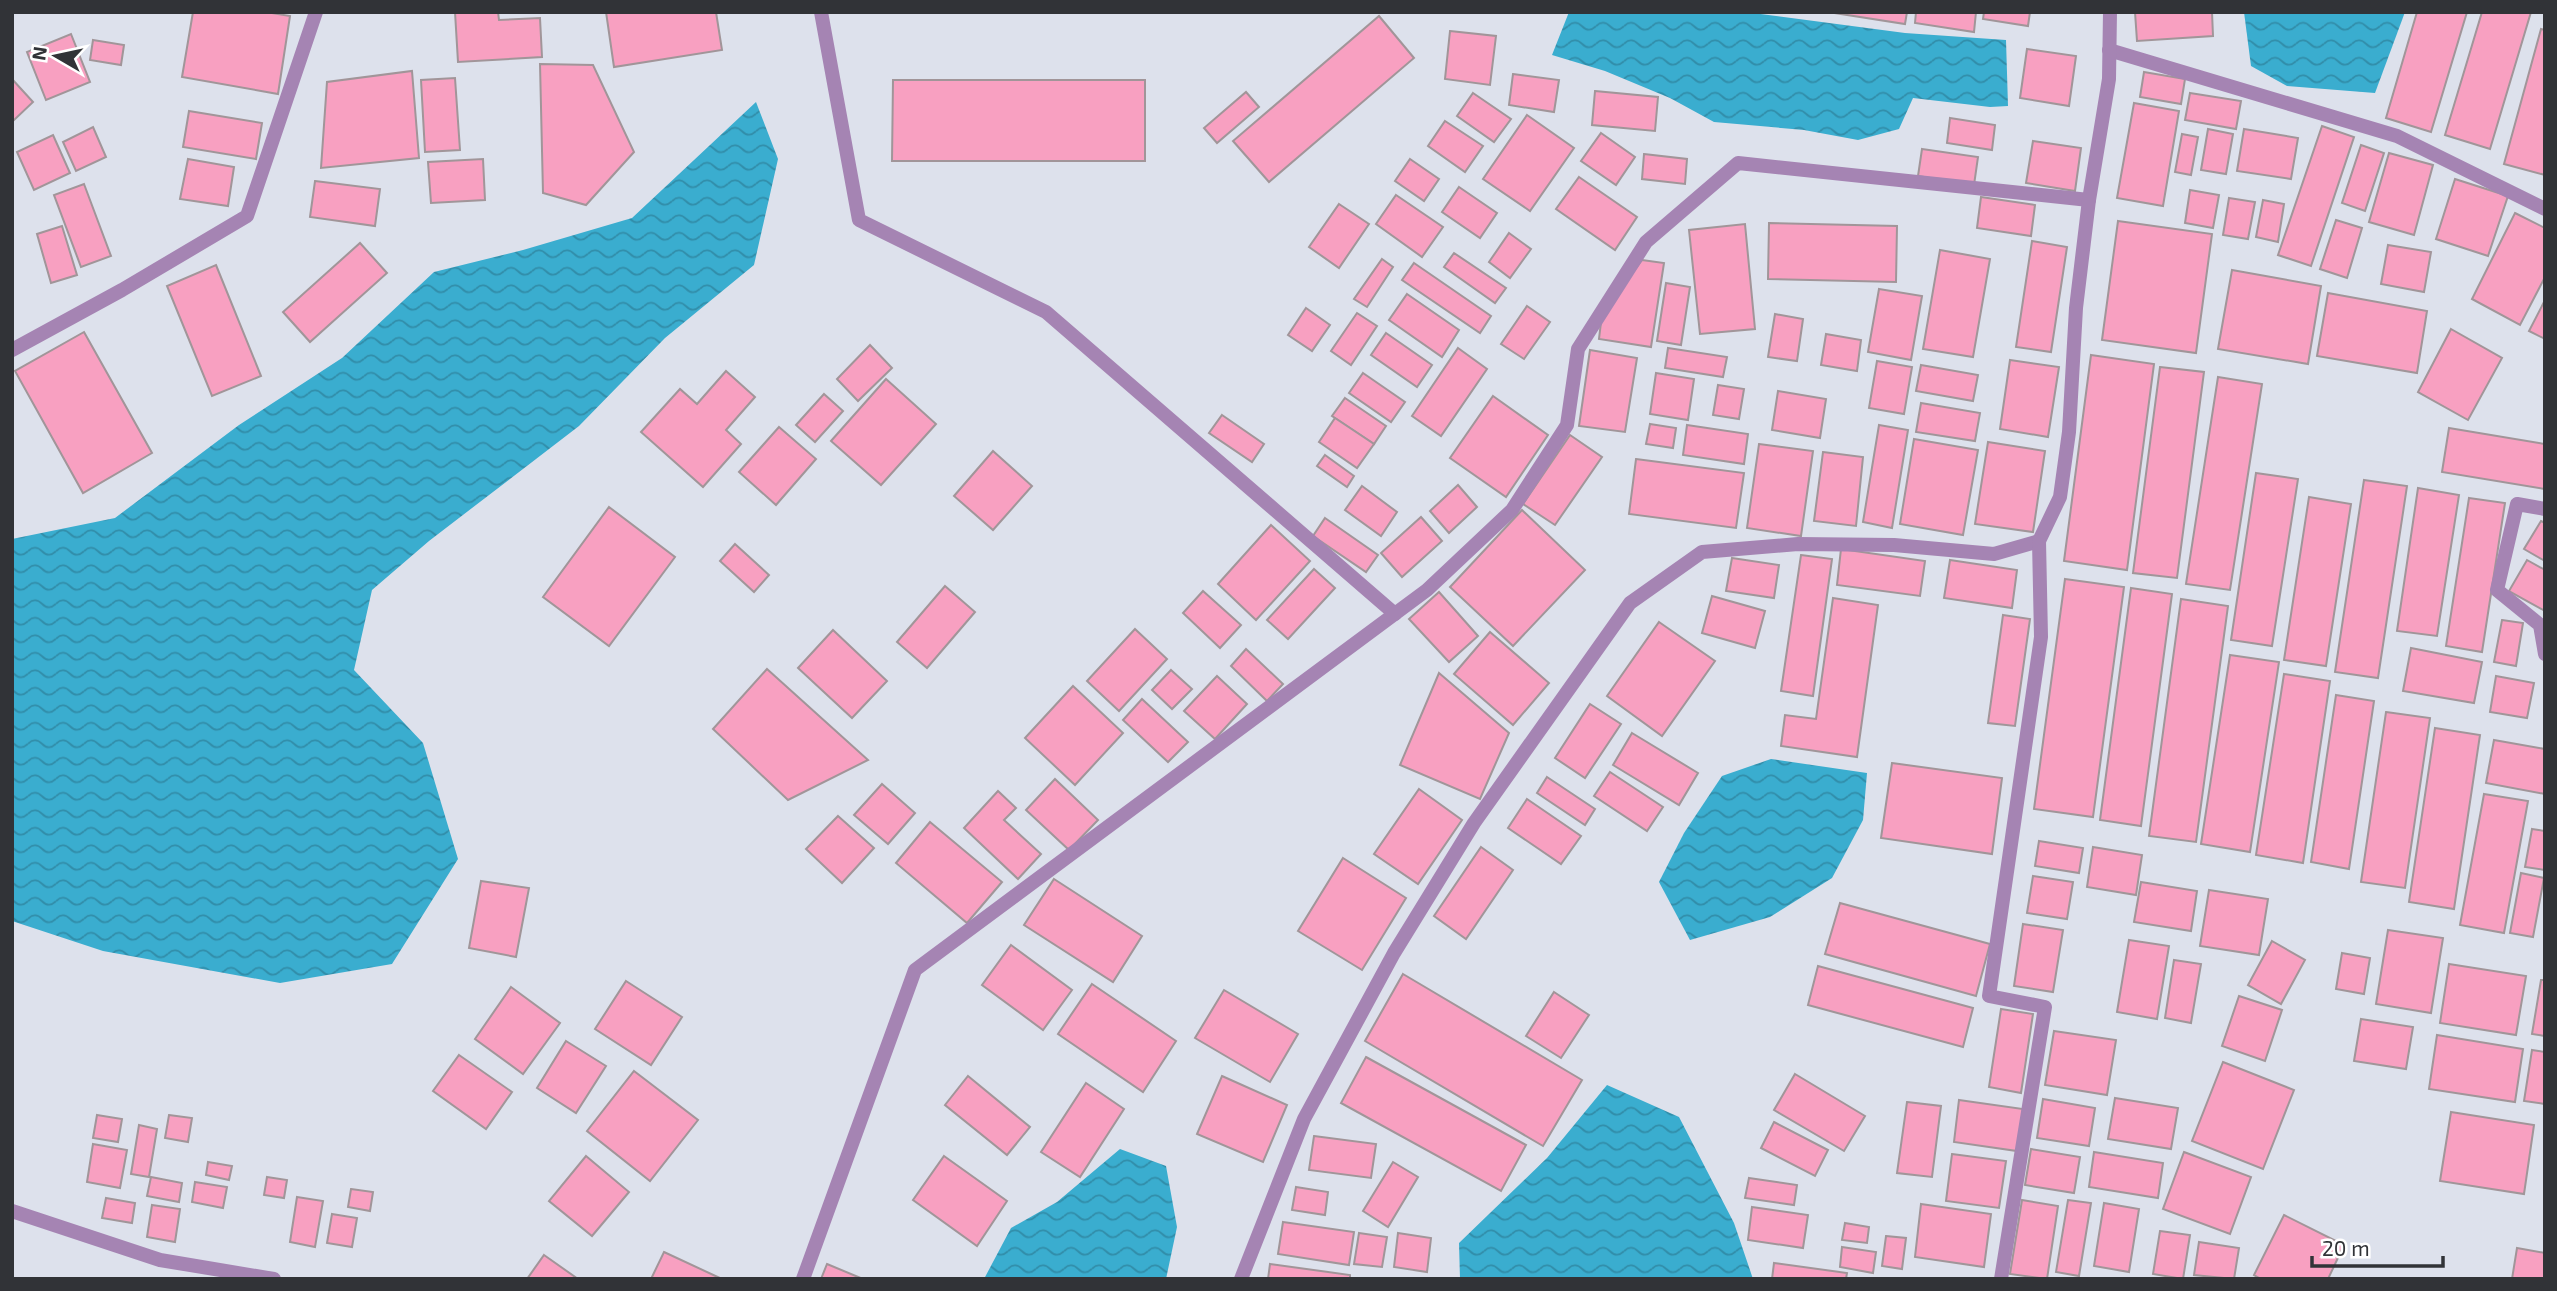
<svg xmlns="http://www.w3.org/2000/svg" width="2557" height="1291" viewBox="0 0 2557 1291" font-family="'Exo 2',sans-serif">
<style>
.water{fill:url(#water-waves)}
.building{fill:#f8a0c1;stroke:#a19599;stroke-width:2}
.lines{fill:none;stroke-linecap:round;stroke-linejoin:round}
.street{stroke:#a584b3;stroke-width:14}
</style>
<defs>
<pattern id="water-waves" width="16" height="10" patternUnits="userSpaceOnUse" patternTransform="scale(1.75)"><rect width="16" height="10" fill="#3aadcf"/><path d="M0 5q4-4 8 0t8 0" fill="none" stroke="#318da9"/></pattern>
</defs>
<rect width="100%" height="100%" fill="#dde1ec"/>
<g class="water">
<path d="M1569,12H1745L1905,33L2006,40L2008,106L1990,107L1913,98L1899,129L1858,140L1804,130L1714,122L1670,98L1605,71L1552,55Z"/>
<path d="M2244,12H2405L2375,93L2287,86L2251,66Z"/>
<path d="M756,102L778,159L754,265L665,338L579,426L429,541L372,590L354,670L423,743L458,859L392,964L280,983L103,951L12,921V539L115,518L239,425L342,358L434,272L523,250L632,218Z"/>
<path d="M1771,759L1867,773L1863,820L1832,878L1770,917L1690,940L1659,882L1684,833L1722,776Z"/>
<path d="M1607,1085L1679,1117L1734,1223L1753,1279H1460L1459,1243L1547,1158Z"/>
<path d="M1120,1149L1166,1166L1177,1227L1166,1279H984L1011,1228L1057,1202Z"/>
</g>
<g class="building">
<path d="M193,12H266L290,16L278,94L182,77Z"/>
<path d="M455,12H498L499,20L540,18L542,57L458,62Z"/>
<path d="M606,12H716L722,50L614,67Z"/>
<path d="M1828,12H1907L1905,24Z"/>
<path d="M1916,12H1976L1974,32L1915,23Z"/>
<path d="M1984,12H2030L2028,26L1983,19Z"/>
<path d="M2135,12H2212L2213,36L2137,41Z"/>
<path d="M2417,12H2467L2431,132L2386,118Z"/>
<path d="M2482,12H2531L2490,149L2445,135Z"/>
<path d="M1379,16L1414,58L1269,182L1233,141Z"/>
<path d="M2541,29L2545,30V175L2504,164Z"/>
<path d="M1450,31L1496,36L1490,85L1445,79Z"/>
<path d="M71,34L90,82L46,100L27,52Z"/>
<path d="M93,40L124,45L121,65L90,60Z"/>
<path d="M2027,49L2076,56L2069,106L2020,98Z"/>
<path d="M540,64L593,65L634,152L586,205L543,193Z"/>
<path d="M412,71L419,158L321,168L327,82Z"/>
<path d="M2144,72L2185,79L2181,104L2140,97Z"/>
<path d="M1513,74L1559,80L1554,112L1509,105Z"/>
<path d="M455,78L460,150L425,152L421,80Z"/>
<path d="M12,79L33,102L12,122Z"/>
<path d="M893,80H1145V161H892Z"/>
<path d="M1595,91L1658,97L1655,131L1592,125Z"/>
<path d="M1246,92L1259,107L1217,143L1204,128Z"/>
<path d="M1473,93L1511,119L1494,142L1457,116Z"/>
<path d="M2190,93L2241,101L2236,129L2185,120Z"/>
<path d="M2134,103L2179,111L2163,206L2117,198Z"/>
<path d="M189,111L262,123L256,159L183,147Z"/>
<path d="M1527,115L1574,148L1530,211L1483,179Z"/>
<path d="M1950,118L1995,125L1992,150L1947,143Z"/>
<path d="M1445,121L1483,146L1465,172L1428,146Z"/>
<path d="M2322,126L2354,137L2311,266L2278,255Z"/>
<path d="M93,127L106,157L76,171L63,142Z"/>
<path d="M2208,129L2233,134L2226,174L2201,170Z"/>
<path d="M2244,129L2298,138L2291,179L2237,171Z"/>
<path d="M1601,133L1635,157L1616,185L1581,161Z"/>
<path d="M2182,134L2198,137L2191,175L2175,172Z"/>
<path d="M53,135L70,173L34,190L17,152Z"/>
<path d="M2033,141L2081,148L2075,191L2026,183Z"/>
<path d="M2361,145L2384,153L2365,211L2342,203Z"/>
<path d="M1922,149L1978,157L1974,185L1918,176Z"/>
<path d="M2389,153L2433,165L2414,235L2369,222Z"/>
<path d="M1644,154L1687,159L1685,184L1642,179Z"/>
<path d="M188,159L234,167L228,206L180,199Z"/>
<path d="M483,159L485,200L431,203L428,162Z"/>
<path d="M1410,159L1439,179L1424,201L1395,181Z"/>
<path d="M1579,177L1637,217L1615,250L1556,209Z"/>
<path d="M2455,179L2508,196L2488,256L2436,239Z"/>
<path d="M315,181L380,189L375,226L310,217Z"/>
<path d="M84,184L111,256L81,267L54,195Z"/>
<path d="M1459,187L1497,213L1480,238L1442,212Z"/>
<path d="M2190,190L2219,195L2213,228L2185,223Z"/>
<path d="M1396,195L1443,227L1422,257L1376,224Z"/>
<path d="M1981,197L2035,205L2031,236L1977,228Z"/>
<path d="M2229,198L2255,202L2248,239L2223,235Z"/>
<path d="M2263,200L2284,204L2278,242L2256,237Z"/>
<path d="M1339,204L1369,224L1339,268L1309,247Z"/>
<path d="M2515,213L2545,228V277L2520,325L2472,299Z"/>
<path d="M2336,220L2362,228L2347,278L2320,269Z"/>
<path d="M2118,221L2212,234L2196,353L2102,340Z"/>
<path d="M1769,223L1897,226L1896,282L1768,279Z"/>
<path d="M1745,224L1755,329L1700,334L1689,230Z"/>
<path d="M62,226L77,275L51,283L37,234Z"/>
<path d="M1509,233L1531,249L1510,278L1489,262Z"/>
<path d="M2032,241L2067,247L2051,352L2016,347Z"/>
<path d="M360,243L387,273L310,342L283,312Z"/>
<path d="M2388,245L2431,252L2424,292L2381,284Z"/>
<path d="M1940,250L1990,259L1973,357L1923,349Z"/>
<path d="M1454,253L1506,288L1495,303L1444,267Z"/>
<path d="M1382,259L1393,267L1367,307L1354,299Z"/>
<path d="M1642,260L1664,263L1651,347L1599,339L1602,314Z"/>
<path d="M1414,263L1491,316L1480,333L1402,280Z"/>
<path d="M216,265L261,376L212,396L167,286Z"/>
<path d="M2232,270L2321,286L2308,364L2218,349Z"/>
<path d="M1666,283L1690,287L1681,345L1657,341Z"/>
<path d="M1879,289L1922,296L1911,360L1868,352Z"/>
<path d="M2328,293L2427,311L2417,373L2317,356Z"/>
<path d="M1407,294L1459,330L1442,357L1389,320Z"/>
<path d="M2545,300V339L2529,331Z"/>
<path d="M1527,306L1550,322L1524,359L1501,344Z"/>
<path d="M1306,308L1330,325L1312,351L1288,335Z"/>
<path d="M1357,313L1377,326L1351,365L1331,351Z"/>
<path d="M1775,314L1803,319L1797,361L1768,357Z"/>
<path d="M2451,329L2502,358L2468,420L2418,392Z"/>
<path d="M84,332L152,453L83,493L15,371Z"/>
<path d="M1386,333L1432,365L1417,387L1371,355Z"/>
<path d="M1826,334L1861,340L1857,371L1821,365Z"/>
<path d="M870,345L892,368L858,401L837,379Z"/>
<path d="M1458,348L1487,369L1441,436L1412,416Z"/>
<path d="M1668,348L1727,357L1723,377L1665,368Z"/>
<path d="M1590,350L1637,358L1625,432L1579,426Z"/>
<path d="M2091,355L2154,364L2127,570L2064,561Z"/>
<path d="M2010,360L2059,367L2048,437L2000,429Z"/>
<path d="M1877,361L1912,367L1904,414L1869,408Z"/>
<path d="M1921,365L1978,375L1973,401L1916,391Z"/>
<path d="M2160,367L2204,372L2177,578L2133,573Z"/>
<path d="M726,371L755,397L726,430L741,444L703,487L641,432L680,389L697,404Z"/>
<path d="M1363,373L1405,402L1391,422L1349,393Z"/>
<path d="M1656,373L1694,379L1688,420L1650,414Z"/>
<path d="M2218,377L2262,384L2230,590L2186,584Z"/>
<path d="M886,379L936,424L881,485L831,441Z"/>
<path d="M1718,385L1744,389L1739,419L1713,415Z"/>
<path d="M1778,391L1826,399L1820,438L1772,430Z"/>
<path d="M824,394L843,411L815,442L796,425Z"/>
<path d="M1493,396L1548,435L1506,497L1450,458Z"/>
<path d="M1345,398L1386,426L1374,444L1332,416Z"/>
<path d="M1921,403L1980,413L1975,441L1916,432Z"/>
<path d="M1222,415L1264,444L1252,462L1209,433Z"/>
<path d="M1335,418L1374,444L1357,468L1319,442Z"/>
<path d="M1650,424L1676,428L1673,448L1646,444Z"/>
<path d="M1687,425L1748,434L1744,464L1683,455Z"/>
<path d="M1879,425L1908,430L1892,528L1863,522Z"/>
<path d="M779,427L816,459L776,505L739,472Z"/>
<path d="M2449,428L2545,444V489L2442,472Z"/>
<path d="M1570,435L1602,457L1555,525L1523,504Z"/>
<path d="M1914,439L1978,450L1963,535L1900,524Z"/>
<path d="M1988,442L2045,451L2033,532L1975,524Z"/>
<path d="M1759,444L1813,451L1801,536L1747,528Z"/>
<path d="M993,451L1032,486L993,530L954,496Z"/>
<path d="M1823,452L1863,457L1856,526L1814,521Z"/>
<path d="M1325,455L1354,476L1347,487L1317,466Z"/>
<path d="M1636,459L1744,473L1736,528L1629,514Z"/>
<path d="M2256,473L2298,479L2272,646L2231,640Z"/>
<path d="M2364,480L2407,486L2378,678L2335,672Z"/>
<path d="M1458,485L1477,507L1449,533L1430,511Z"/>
<path d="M1362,486L1397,512L1381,536L1345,510Z"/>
<path d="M2418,488L2459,495L2437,636L2397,631Z"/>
<path d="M2309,497L2351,504L2326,666L2284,660Z"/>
<path d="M2469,498L2505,503L2482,652L2446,646Z"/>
<path d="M609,507L675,557L609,646L543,597Z"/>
<path d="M1522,510L1585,570L1513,646L1450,587Z"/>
<path d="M1421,517L1442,541L1402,577L1381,553Z"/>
<path d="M1325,518L1378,555L1366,572L1313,536Z"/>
<path d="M2541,521L2545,523V561L2524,549Z"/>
<path d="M1271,525L1310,561L1256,620L1218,584Z"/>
<path d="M735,544L769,575L754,592L720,561Z"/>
<path d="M1841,549L1925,561L1920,596L1837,585Z"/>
<path d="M1801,555L1832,559L1813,696L1781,691Z"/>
<path d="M1732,558L1779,565L1774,598L1726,591Z"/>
<path d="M1950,560L2017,570L2012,608L1944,598Z"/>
<path d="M2527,560L2545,570V611L2509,591Z"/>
<path d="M1314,569L1335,588L1288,639L1267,620Z"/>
<path d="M2065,579L2124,587L2093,817L2034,809Z"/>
<path d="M945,586L975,612L927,668L897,642Z"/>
<path d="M2131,588L2172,594L2141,826L2100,820Z"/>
<path d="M1203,591L1241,625L1220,648L1183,613Z"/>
<path d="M1439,592L1478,636L1449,662L1409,619Z"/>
<path d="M1712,596L1765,611L1755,648L1702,633Z"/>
<path d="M1833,598L1878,605L1857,757L1781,746L1785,715L1816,719Z"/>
<path d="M2181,599L2228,606L2196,842L2149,836Z"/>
<path d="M2003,615L2030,619L2015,726L1988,723Z"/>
<path d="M2502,620L2523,623L2516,666L2494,662Z"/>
<path d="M1659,622L1715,661L1662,736L1607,696Z"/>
<path d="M1135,629L1167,659L1119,711L1087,681Z"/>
<path d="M833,630L887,681L852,718L798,668Z"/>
<path d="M1490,632L1549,683L1513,725L1454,674Z"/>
<path d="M2411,648L2482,662L2474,703L2403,691Z"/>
<path d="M1246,649L1283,684L1267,701L1231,666Z"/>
<path d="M2230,655L2279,662L2250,852L2201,844Z"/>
<path d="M767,669L868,760L788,800L713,729Z"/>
<path d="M1171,670L1192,689L1172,709L1152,690Z"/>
<path d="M1439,673L1509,733L1480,799L1400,765Z"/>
<path d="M2284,674L2330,681L2303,863L2256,855Z"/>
<path d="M1217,676L1247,704L1215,739L1184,711Z"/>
<path d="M2496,676L2534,683L2527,718L2490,712Z"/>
<path d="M1073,686L1123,733L1075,785L1025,738Z"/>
<path d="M2336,695L2374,701L2349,869L2311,862Z"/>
<path d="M1142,699L1188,742L1168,762L1123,720Z"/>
<path d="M1590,704L1621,724L1585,778L1555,758Z"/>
<path d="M2386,712L2430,718L2405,888L2361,882Z"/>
<path d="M2435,728L2480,735L2454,909L2409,902Z"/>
<path d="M1632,733L1698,773L1679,805L1613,765Z"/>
<path d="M2494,740L2545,749V794L2486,783Z"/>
<path d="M1892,763L2002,778L1992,854L1881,838Z"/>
<path d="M1610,772L1663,807L1647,831L1594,796Z"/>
<path d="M1547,777L1595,809L1585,825L1537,793Z"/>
<path d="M1055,779L1098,820L1069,850L1026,810Z"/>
<path d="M882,784L915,813L888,844L854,815Z"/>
<path d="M1419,789L1462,820L1418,884L1374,854Z"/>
<path d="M998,791L1016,808L1004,820L1041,854L1018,879L964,828Z"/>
<path d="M2484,794L2528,801L2504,933L2460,925Z"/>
<path d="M1527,799L1581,836L1561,864L1508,828Z"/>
<path d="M838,816L874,848L842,883L806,849Z"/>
<path d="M930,822L1002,882L967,923L896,863Z"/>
<path d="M2532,829L2545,831V870L2525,867Z"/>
<path d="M2039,841L2083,848L2079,873L2035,866Z"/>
<path d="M1481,847L1513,870L1466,939L1434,916Z"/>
<path d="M2093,847L2142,855L2136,895L2087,887Z"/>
<path d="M1343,858L1406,898L1362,970L1298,931Z"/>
<path d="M2521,873L2544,878L2533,937L2510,933Z"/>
<path d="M2033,876L2073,882L2067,919L2027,913Z"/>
<path d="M1054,879L1142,936L1113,982L1024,925Z"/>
<path d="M481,881L529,888L516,957L469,948Z"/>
<path d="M2141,882L2197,891L2191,931L2134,922Z"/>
<path d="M2209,890L2268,899L2259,955L2200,946Z"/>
<path d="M1840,903L1990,944L1976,996L1825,954Z"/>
<path d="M2023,924L2063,930L2053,992L2014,986Z"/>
<path d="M2388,930L2443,938L2431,1013L2376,1004Z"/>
<path d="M2129,940L2169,946L2157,1019L2117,1012Z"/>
<path d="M2272,941L2305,960L2281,1004L2248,985Z"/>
<path d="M1011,945L1072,990L1043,1030L982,985Z"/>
<path d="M2342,953L2370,958L2364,994L2336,989Z"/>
<path d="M2174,960L2201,964L2191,1023L2165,1018Z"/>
<path d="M2449,964L2526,976L2516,1035L2440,1023Z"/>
<path d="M1818,966L1973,1008L1963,1047L1808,1005Z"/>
<path d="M1403,974L1582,1080L1543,1146L1365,1041Z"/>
<path d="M2541,980H2545V1036L2532,1034Z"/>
<path d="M626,981L682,1017L651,1065L595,1029Z"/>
<path d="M1092,984L1176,1041L1143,1092L1058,1034Z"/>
<path d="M511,987L560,1023L523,1074L475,1039Z"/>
<path d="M1224,990L1298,1034L1270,1082L1195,1038Z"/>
<path d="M1554,992L1589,1015L1561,1058L1526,1036Z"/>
<path d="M2239,996L2282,1010L2265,1061L2222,1046Z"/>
<path d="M2001,1009L2033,1014L2021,1093L1989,1087Z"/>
<path d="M2361,1019L2413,1027L2406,1069L2354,1061Z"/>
<path d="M2054,1031L2116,1040L2107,1095L2045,1085Z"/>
<path d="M2437,1035L2523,1049L2515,1102L2429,1089Z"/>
<path d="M566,1041L606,1066L576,1113L537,1088Z"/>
<path d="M2532,1050L2545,1052V1104L2524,1101Z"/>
<path d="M459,1055L512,1092L486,1129L433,1091Z"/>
<path d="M1366,1057L1526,1145L1501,1191L1341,1103Z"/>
<path d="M2223,1062L2294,1090L2263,1169L2192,1141Z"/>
<path d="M634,1071L698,1120L650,1181L587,1131Z"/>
<path d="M1795,1074L1865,1116L1844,1151L1774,1110Z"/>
<path d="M968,1076L1030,1127L1007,1155L945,1105Z"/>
<path d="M1222,1076L1287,1105L1263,1162L1197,1134Z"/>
<path d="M1086,1083L1124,1109L1080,1177L1041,1152Z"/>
<path d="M2115,1098L2178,1108L2171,1149L2108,1139Z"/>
<path d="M2043,1099L2095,1108L2089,1146L2037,1138Z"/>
<path d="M1959,1100L2023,1109L2017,1151L1954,1142Z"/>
<path d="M1907,1102L1941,1106L1932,1177L1897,1173Z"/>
<path d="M2451,1112L2534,1125L2524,1194L2440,1181Z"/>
<path d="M97,1115L122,1119L118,1142L93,1138Z"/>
<path d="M169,1115L192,1118L188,1142L165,1138Z"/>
<path d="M1774,1122L1828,1150L1815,1176L1761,1148Z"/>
<path d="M139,1125L157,1129L149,1177L131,1174Z"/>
<path d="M1314,1136L1376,1144L1371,1178L1309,1170Z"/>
<path d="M93,1144L127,1150L120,1188L87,1182Z"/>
<path d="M2031,1149L2080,1157L2074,1193L2025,1185Z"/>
<path d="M2094,1152L2163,1163L2158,1198L2089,1187Z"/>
<path d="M2184,1152L2251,1177L2230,1234L2163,1209Z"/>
<path d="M1952,1154L2006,1161L1999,1208L1946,1201Z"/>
<path d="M586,1156L629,1192L592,1236L549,1201Z"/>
<path d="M944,1156L1007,1201L977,1246L913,1200Z"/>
<path d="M208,1162L232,1166L229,1180L206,1175Z"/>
<path d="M1393,1162L1418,1177L1388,1227L1363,1211Z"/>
<path d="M151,1177L182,1183L179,1202L147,1196Z"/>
<path d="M267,1177L287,1180L284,1198L264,1195Z"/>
<path d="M1749,1178L1797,1185L1794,1205L1745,1198Z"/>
<path d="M195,1182L227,1187L223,1208L192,1202Z"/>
<path d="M1296,1187L1328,1192L1325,1215L1292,1210Z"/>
<path d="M351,1189L373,1192L370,1211L348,1207Z"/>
<path d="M297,1197L323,1201L315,1247L290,1242Z"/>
<path d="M106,1198L135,1203L132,1223L102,1218Z"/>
<path d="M2022,1200L2058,1206L2047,1279L2010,1274Z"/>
<path d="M2068,1200L2091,1203L2079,1276L2056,1272Z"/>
<path d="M2104,1203L2139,1209L2129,1272L2094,1266Z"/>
<path d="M1921,1204L1991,1214L1984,1267L1915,1257Z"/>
<path d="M152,1205L180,1209L175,1242L147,1237Z"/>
<path d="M1752,1207L1808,1215L1803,1248L1748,1240Z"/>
<path d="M332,1214L357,1218L352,1247L327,1243Z"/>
<path d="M2284,1215L2344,1245L2328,1279H2261L2254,1275Z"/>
<path d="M1283,1222L1354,1232L1349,1265L1278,1254Z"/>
<path d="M1845,1223L1869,1227L1867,1243L1842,1240Z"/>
<path d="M2160,1231L2190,1235L2183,1279L2153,1274Z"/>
<path d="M1359,1233L1387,1237L1382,1267L1354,1264Z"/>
<path d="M1398,1233L1431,1238L1427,1272L1394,1267Z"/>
<path d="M1886,1236L1906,1238L1902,1269L1882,1266Z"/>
<path d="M2199,1242L2239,1248L2234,1279L2194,1275Z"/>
<path d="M1842,1247L1876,1252L1873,1273L1840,1267Z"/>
<path d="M2517,1248L2545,1253V1279H2512Z"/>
<path d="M664,1252L722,1279H651Z"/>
<path d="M544,1255L578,1279H527Z"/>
<path d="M1774,1263L1847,1273L1846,1279H1772Z"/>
<path d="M827,1264L863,1279H821Z"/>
<path d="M1270,1264L1350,1275V1279H1268Z"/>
</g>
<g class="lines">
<g class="street">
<path d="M821,12L859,220L1046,312L1395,614"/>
<path d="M2109,50L2397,136L2545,209"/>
<path d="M12,350L122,290L247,216L316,12"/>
<path d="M2545,509L2517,504L2497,590L2540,625L2545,654"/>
<path d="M12,1211L160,1260L274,1279"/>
<path d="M803,1279L915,970L1427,590L1512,510L1567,425L1578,349L1646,242L1738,163L2089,200"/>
<path d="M1241,1279L1304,1119L1394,953L1474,823L1630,603L1702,552L1798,544L1894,545L1994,554L2039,541L2060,497L2069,432L2076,308L2089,200L2109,79L2110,12"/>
<path d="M2001,1279L2045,1007L1989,996L2041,637L2039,541"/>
</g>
</g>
<rect width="2557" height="1291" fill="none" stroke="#313337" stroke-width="28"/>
<g transform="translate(56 56) rotate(279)" stroke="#ffffff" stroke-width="5" paint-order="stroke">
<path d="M0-5L12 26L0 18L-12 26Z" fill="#313337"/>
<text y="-10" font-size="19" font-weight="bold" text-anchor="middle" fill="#313337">N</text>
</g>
<path d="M2312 1256v10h131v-10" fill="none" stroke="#313337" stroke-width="3.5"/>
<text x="2322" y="1256" font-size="21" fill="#313337" stroke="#ffffff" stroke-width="5" paint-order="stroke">20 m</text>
</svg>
